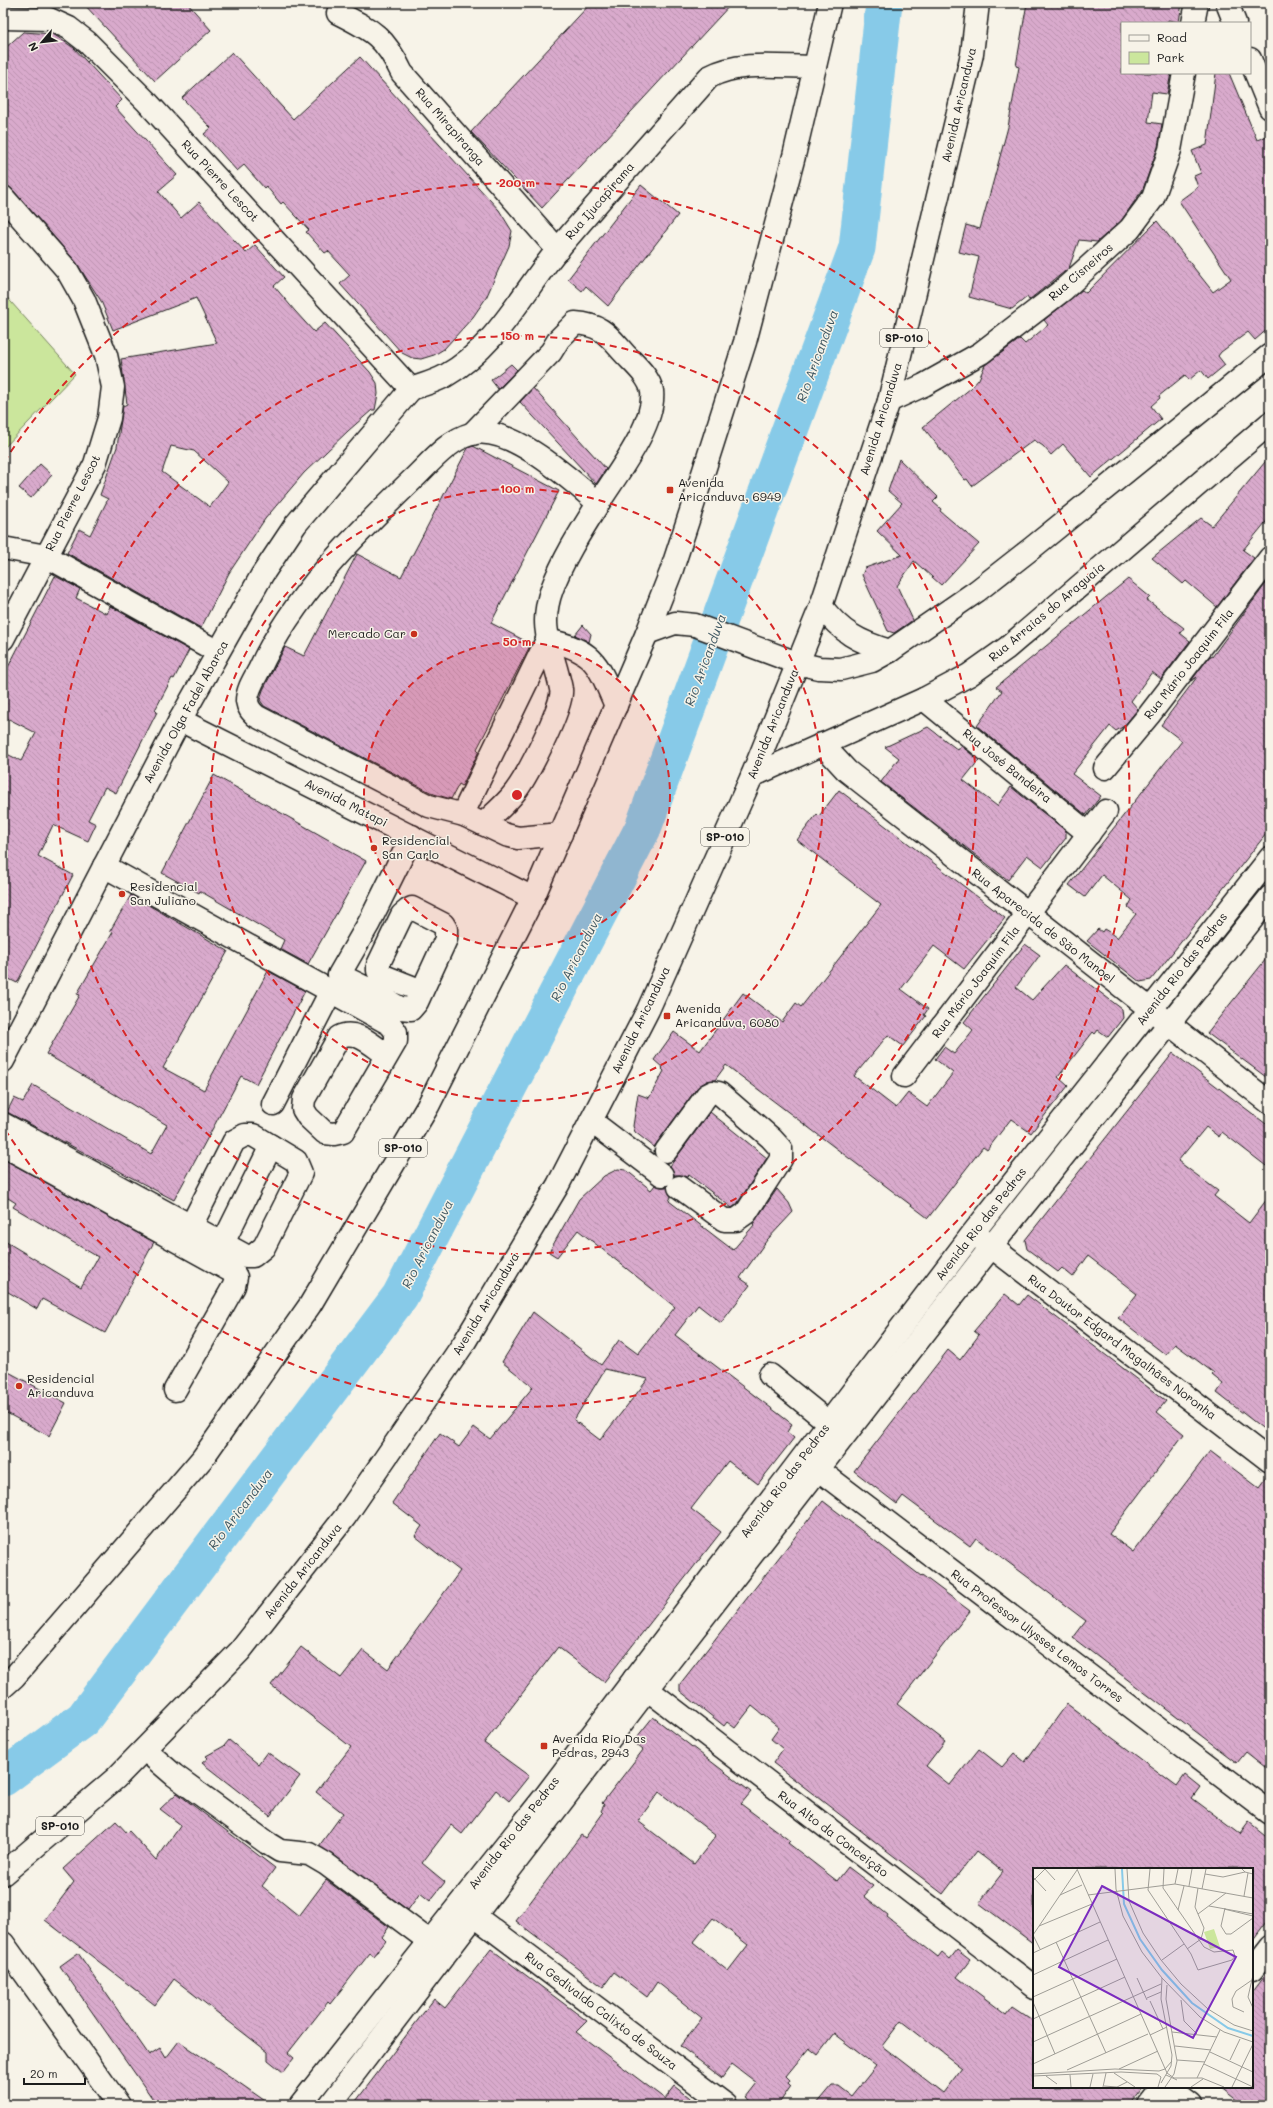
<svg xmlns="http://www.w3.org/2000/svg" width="1273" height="2108" viewBox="0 0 1273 2108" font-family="Mali,sans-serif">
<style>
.green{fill:#cbe69c;stroke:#74815c}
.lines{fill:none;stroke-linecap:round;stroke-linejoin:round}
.river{stroke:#87cae8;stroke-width:37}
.building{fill:url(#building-back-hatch);stroke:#1c1c1c;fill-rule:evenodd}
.minor-casing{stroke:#1c1c1c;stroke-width:25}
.major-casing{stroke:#1c1c1c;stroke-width:25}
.highway-casing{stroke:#1c1c1c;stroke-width:25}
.minor{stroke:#f7f3e8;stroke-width:22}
.major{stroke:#f7f3e8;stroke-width:22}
.highway{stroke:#f7f3e8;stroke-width:22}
.ring{fill:none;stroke:#d62828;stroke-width:2;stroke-dasharray:7 5}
.poi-dot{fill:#c8321e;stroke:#f7f3e8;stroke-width:1.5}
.labels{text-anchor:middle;stroke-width:3;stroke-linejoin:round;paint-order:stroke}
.shield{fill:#f7f3e8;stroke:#5e5c59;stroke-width:1}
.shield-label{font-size:11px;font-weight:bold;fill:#1c1c1c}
.street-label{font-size:12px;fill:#1c1c1c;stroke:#f7f3e8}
.poi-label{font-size:12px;fill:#1c1c1c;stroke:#f7f3e8;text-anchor:start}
.water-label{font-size:13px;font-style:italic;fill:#415963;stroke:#f7f3e8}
.inset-river{fill:none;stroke:#87cae8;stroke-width:2}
.inset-road{fill:none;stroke:#9f9d96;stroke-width:1}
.view{fill:#7b2cbf;fill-opacity:0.15;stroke:#7b2cbf;stroke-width:2}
.inset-edge{fill:none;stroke:#1c1c1c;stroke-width:2}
.centre{fill:#d62828;stroke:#f7f3e8;stroke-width:2}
.ring-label{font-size:12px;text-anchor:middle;font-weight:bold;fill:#d62828;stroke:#f7f3e8;stroke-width:3;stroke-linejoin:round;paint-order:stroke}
</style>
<defs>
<pattern id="building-back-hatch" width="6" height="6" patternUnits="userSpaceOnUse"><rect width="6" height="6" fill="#d9aacc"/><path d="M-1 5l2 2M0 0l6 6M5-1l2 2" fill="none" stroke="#ba92af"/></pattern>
</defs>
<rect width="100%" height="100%" fill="#f7f3e8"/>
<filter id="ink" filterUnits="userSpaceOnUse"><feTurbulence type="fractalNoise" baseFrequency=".025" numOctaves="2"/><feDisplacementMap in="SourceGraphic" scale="8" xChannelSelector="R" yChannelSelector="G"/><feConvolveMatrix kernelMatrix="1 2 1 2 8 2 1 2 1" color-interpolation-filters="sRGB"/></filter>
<g filter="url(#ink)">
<path class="green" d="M3,293L75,374L3,449Z"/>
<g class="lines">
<path class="river" d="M3,1778L83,1719L400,1296L643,828L857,248L884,3"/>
</g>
<g class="building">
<path d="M83,3H187L211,30L155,81Z"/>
<path d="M591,3H732L542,208L471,132Z"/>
<path d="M1027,3H1182L1179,22L1168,20V23H1122V73H1171L1167,94L1152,92L1148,122L1162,124L1158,147L1143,189L1121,221L1097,242L1079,240L1069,268L1029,300L1027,297L1012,309L969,297L979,257L959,252L966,225L980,229L992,186L1008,127L1019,67L1016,66Z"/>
<path d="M23,32L53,34L74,48L122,100L115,107L177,175L158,191L181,218L199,202L246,253L255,245L284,277L274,286L295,311L314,332L325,323L370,372L377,383L378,394L375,410H372L348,431L304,473L265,519L229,573L201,628L67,553L79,529L90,535L108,499L100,495L117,447L123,406L127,404L121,359L217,343L196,298L113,330L101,301L76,262L12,189L3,184V50ZM171,446L194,451L228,482L210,507L162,472Z"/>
<path d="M232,52L293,119L360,57L499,210L512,231L509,246L486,298L473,317L444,349L434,355L421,359L412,358L402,353L340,284L350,275L328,251L325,253L306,232L309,230L283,202L281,204L266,186L264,188L244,165L237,171L204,134L211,128L182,98Z"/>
<path d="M1216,73H1229L1257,140L1270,135V327L1255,340L1248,332L1221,352L1218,356L1225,365L1208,379L1201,370L1189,380L1185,375L1159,396L1160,398L1151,406L1161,419L1091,477L1063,444L1051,455L1043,446L1034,440L972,486L967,479L965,480L923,427L971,388L979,379L985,365L1020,339L1025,344L1048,325L1044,320L1082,290L1086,293L1157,221L1213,292L1231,279L1179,201L1198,187L1194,176L1201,173L1192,151L1207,145Z"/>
<path d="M641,185L678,215L608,306L586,286L582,291L568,279Z"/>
<path d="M511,364L517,370L498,389L491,380Z"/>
<path d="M533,388L606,469L596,484L520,402Z"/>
<path d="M473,446L559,491L491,623L531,644L477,749L479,751L462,786L459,784L451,799L434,794L264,706L260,700L263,690L285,647L304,656L357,554L401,577L468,448Z"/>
<path d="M1270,456V517L1243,550L1254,558L1217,607L1186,581L1183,584L1152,558L1201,518L1212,526Z"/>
<path d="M899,459L938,497L933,502L941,509L940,511L979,544L941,585L914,561L897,586L913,620L894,633L888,631L862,575L865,568L902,555L877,531L902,503L888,491Z"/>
<path d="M40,464L52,475L31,498L19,488Z"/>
<path d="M55,576L80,589L76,598L107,614L110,606L189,650L174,679L172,678L155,710L157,712L116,793L105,787L88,820L96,824L88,841L53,825L38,856L73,875L17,983L3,976V752L21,761L36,733L3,716V677Z"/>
<path d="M1270,578V829L1151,980L1140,982L1087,941L1098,929L1102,932L1104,929L1109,932L1117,938L1136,914L1128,907L1132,900L1102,875L1085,897L1069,885L1182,741L1161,725L1197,677L1191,681L1210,656L1212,657Z"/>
<path d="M1128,579L1150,597L1147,600L1184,628L1180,633L1190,641L1161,679L1152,672L1131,701L1138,709L1124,726L1116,731L1110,726L1072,774L1101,796L1086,815L977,726L1002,691L996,687Z"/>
<path d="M583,625L591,634L589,642L575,635Z"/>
<path d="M928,727L958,750L961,746L979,760L963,780L997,806L1011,787L1066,831V838L1043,867L1027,855L1008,880L881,782L899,758L885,747Z"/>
<path d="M214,775L366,861L308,964L280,949L284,940L200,891L199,893L162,873Z"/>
<path d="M839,790L1005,918L964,969L934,946L901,989L928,1009L924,1015L926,1016L903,1046L888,1035L854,1076L870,1088L896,1108L908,1093L927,1107L953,1073L935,1059L944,1047L954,1054L973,1030L964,1022L1025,944L1040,955L1016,987L1032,1000L1064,965L1122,1009L1123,1018L1108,1037L1098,1030L1095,1034L1093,1032L1058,1077L1068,1086L1031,1133L1011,1119L987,1150L983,1147L928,1218L726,1065L715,1080L707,1081L697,1088L654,1147L635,1132L633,1126L638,1094L649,1098L664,1071L662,1069L663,1068L654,1060L674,1032L700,1051L743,993L782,1022L796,1003L801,1007L881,905L797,840L817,814L819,816Z"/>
<path d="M131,895L228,951L163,1068L204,1090L268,971L305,991L256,1084L241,1076L174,1200L7,1112L14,1098L23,1102L33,1085L151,1154L167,1125L46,1054L80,995L77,994L113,932L110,931Z"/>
<path d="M1270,954V1080L1207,1033Z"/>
<path d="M1173,1053L1270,1127V1169L1222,1132L1219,1137L1206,1127L1178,1161L1218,1191L1214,1196L1249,1223L1270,1195V1434L1217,1393L1223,1384L1212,1375L1214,1373L1175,1344L1166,1355L1118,1318L1137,1294L1088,1256L1073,1277L1062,1268L1058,1272L1027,1249L1025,1240Z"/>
<path d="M710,1112L767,1158L737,1204L732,1208L689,1175L687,1177L681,1175H674L670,1166Z"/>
<path d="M3,1159L154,1242L105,1333L42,1299L37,1309L3,1289V1240L81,1287L98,1257L13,1207L16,1203L3,1195Z"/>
<path d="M618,1169L626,1170L651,1190L655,1185L661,1187H667L671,1197L669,1201L733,1250L754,1225L753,1224L777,1189L789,1203L793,1212L767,1240L740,1278L750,1285L721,1323L698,1305L675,1335L792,1424L787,1432L794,1438L758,1484L728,1461L691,1509L721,1532L604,1682L558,1647L484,1743L529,1776L509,1801L496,1790L462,1834L451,1825L422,1863L445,1882L430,1901L420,1893L408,1910L319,1846L343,1813L316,1792L351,1747L271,1685L301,1647L341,1678L363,1650L388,1669L460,1571L415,1536L422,1526L392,1503L440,1433L459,1447L474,1427L490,1439L533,1387L502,1362L533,1312L601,1365L619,1340L638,1354L675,1307L578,1230L557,1257L549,1252L579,1199L604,1176ZM605,1369L648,1379L600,1440L574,1420Z"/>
<path d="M1005,1294L1019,1305L1027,1295L1166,1401L1157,1412L1184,1434L1109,1534L1133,1552L1210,1451L1259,1488L1270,1473V1771L1246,1752L1237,1763L1073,1638L1086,1621L976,1538L970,1546L903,1496L897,1504L854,1471L948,1350L960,1360L979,1335L974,1331Z"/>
<path d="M3,1369L66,1403L49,1436L3,1411Z"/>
<path d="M823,1501L921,1576L922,1575L970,1611L897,1704L945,1741L926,1766L950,1785L979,1749L1002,1767L1014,1753L1025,1762L1067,1704L1177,1786L1185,1775L1200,1787L1192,1798L1240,1834L1249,1822L1270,1839V1917L1252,1941V1869H1034V1944L979,1903L1003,1872L976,1851L943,1894L773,1763L783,1749L771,1739L779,1728L752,1706L735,1728L727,1722L724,1726L680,1691V1684Z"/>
<path d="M653,1717L751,1792L741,1804L790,1841L788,1843L837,1881L848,1867L873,1886L864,1896L888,1915L887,1917L938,1957L942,1952L950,1959L957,1950L970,1960L957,1977L1007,2015L1013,2007L1034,2021V2087H1142L1128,2105H816L832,2086H839L852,2096L876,2066L834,2034L818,2055L809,2048L786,2076L790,2080L788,2083L791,2086L778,2105H757L746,2097L757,2083L732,2064L722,2078L680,2046L702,2018L657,1982L647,1997L614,1972L603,1987L516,1921L581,1835L585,1838L603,1813L601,1811L604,1805L602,1803L643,1750L633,1742ZM659,1792L716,1836L694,1864L638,1821ZM713,1918L748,1945L728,1971L693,1943ZM901,2021L962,2068L943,2093L882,2046Z"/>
<path d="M229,1740L258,1764L267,1752L300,1776L270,1816L202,1763L208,1758L206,1756L224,1746Z"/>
<path d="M177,1793L275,1868L262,1886L299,1916L326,1880L389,1927L382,1937L386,1941L374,1956L370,1953L330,2004L328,2002L288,2053L294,2058L283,2072L268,2060V2052L174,1979L155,2005L45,1920L74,1882L63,1869L116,1821L127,1833L129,1831L156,1860L181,1825L160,1809Z"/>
<path d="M491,1949L587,2021L576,2032L665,2099L675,2086L699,2105H353L434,1999L445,2008Z"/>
<path d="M78,1953L149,2055L160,2048L166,2058L179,2041L271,2105H157L60,1966Z"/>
<path d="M1270,1968V2105H1244L1221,2087H1252V1992Z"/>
</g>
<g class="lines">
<g class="minor-casing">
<g id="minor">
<path d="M1227,3L1235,23"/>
<path d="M338,13C374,31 385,37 402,73L558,250"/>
<path d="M3,18L49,19L69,28L87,42L147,102L411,389"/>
<path d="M1193,23L1197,3"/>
<path d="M1250,59L1270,108"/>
<path d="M3,197L67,270L84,300L106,355L113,387L109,418L95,464L3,639"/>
<path d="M411,389C422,385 434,382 445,376C497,347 522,292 559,248C608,190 659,134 709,77C740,60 781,67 815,67"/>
<path d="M889,401L924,385L981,353L1063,290L1130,229L1153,198L1170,150L1184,73"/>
<path d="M472,434L551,352L559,339L575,323C602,325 607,334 624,353C634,364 649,376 652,391C656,425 615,476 598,504C581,531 563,559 552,589C537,629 554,652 561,689C565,704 526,778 515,792C506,804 494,814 483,824"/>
<path d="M3,548L46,556L218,652"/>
<path d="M547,640C595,650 598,664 616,706"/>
<path d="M924,699L1089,834"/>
<path d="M180,720L533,898"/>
<path d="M822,744L847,771L1270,1103"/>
<path d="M1105,768L1149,715L1270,558"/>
<path d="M464,815L467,805L547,640"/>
<path d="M561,834L518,838L506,835L464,815L429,806L256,716C251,711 248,708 247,701C247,690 254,679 259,670C293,596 354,536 412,480C429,464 448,440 471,434C509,423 571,480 598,503"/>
<path d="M412,836L369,923L339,975L366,988L400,1008L411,1009L417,1002L446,939V929L443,924L412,908L408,910L402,915L378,965V971L381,975L422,991"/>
<path d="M104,866L390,1024L396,1032V1041L343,1132L334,1134L325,1133L308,1117L303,1109L304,1099L339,1037C356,1028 373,1046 387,1055"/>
<path d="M3,1061L180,720L262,575L296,524L411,389"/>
<path d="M904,1076L1106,811"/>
<path d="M273,1104L331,991"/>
<path d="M591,1121L662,1175"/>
<path d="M3,1124L191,1226L234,1141L245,1135H253L296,1161L301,1173L264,1247L253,1256H246L191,1226"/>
<path d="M3,1145L233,1272L236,1277L234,1286L175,1390"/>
<path d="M666,1151L707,1095L713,1092L719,1093L771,1138L781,1149V1159L746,1213L736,1220H724L679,1187"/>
<path d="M976,1235L1270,1461"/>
<path d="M223,1243L271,1146"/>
<path d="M770,1375L844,1435"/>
<path d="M803,1458L1270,1813"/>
<path d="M634,1679L1034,1987"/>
<path d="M145,1750L174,1775L267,1843L280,1851L309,1854L326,1864L429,1941"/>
<path d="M460,1905L726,2105"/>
<path d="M1252,1969L1270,1946"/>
<path d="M1166,2087L1190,2105"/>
<path d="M1147,2105L1161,2087"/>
</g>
</g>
<g class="major-casing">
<g id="major">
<path d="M797,663L819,668L841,669L872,661L890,651L977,591L1032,548L1270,355"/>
<path d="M752,776L924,699L969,675L1007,648L1270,423"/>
<path d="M3,1943L119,2105"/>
<path d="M300,2105L546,1795L973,1233L1270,858"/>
<path d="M330,2105L647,1690L991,1247L1270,897"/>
</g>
</g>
<g class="highway-casing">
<g id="highway">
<path d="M821,606C841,632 858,642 890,651"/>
<path d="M647,633L675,623L695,625L797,663"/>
<path d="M3,1687L14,1677L72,1610L202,1459L310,1305L428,1106L533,898L647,633L671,572L692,508L745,342L794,156L830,3"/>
<path d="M3,1874L116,1778L240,1651L345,1517L464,1343L558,1185L648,1010L752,776L821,606L889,401L972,54L978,3"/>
</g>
</g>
<use href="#minor" class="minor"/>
<use href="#major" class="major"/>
<use href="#highway" class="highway"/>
</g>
</g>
<circle cx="517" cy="795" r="153" fill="#d62828" fill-opacity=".12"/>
<g class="ring">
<circle cx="517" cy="795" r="153"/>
<circle cx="517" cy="795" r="306"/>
<circle cx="517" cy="795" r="459"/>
<path d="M4 462A612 612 0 1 1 4 1128"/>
</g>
<g class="poi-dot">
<rect x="666" y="486" width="8" height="8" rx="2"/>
<circle cx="414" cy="634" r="4"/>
<circle cx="374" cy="848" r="4"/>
<circle cx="122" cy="894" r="4"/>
<rect x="663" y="1012" width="8" height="8" rx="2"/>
<circle cx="19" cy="1386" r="4"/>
<rect x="540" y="1742" width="8" height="8" rx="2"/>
</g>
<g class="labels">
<g class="shield">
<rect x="880" y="329" width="48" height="18" rx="3"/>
<rect x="701" y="828" width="48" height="18" rx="3"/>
<rect x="379" y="1139" width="48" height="18" rx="3"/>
<rect x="36" y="1817" width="48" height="18" rx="3"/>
</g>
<g class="shield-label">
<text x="904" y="342">SP-010</text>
<text x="725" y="841">SP-010</text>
<text x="403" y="1152">SP-010</text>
<text x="60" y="1830">SP-010</text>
</g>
<g class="street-label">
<text transform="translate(959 105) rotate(-77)" y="4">Avenida Aricanduva</text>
<text transform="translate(450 127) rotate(49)" y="4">Rua Mirapiranga</text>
<text transform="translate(220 181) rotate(47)" y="4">Rua Pierre Lescot</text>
<text transform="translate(600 201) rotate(-49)" y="4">Rua Ijucapirama</text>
<text transform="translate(1081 272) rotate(-41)" y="4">Rua Cisneiros</text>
<text transform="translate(881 419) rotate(-73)" y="4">Avenida Aricanduva</text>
<text transform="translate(73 503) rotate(-63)" y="4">Rua Pierre Lescot</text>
<text transform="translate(1047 612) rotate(-40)" y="4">Rua Arraias do Araguaia</text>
<text transform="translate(1189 664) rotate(-52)" y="4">Rua Mário Joaquim Fila</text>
<text transform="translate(186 712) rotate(-61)" y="4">Avenida Olga Fadel Abarca</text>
<text transform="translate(773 724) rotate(-68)" y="4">Avenida Aricanduva</text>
<text transform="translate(1007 766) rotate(39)" y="4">Rua José Bandeira</text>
<text transform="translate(346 803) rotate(27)" y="4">Avenida Matapi</text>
<text transform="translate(1043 926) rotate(38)" y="4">Rua Aparecida de São Manoel</text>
<text transform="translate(1182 969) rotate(-52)" y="4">Avenida Rio das Pedras</text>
<text transform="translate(976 982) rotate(-53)" y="4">Rua Mário Joaquim Fila</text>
<text transform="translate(641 1020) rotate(-64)" y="4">Avenida Aricanduva</text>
<text transform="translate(981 1224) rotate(-52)" y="4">Avenida Rio das Pedras</text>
<text transform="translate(486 1304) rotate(-59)" y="4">Avenida Aricanduva</text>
<text transform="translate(1122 1347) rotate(37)" y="4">Rua Doutor Edgard Magalhães Noronha</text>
<text transform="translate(785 1481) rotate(-53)" y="4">Avenida Rio das Pedras</text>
<text transform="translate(303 1571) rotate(-52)" y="4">Avenida Aricanduva</text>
<text transform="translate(1037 1636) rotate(37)" y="4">Rua Professor Ulysses Lemos Torres</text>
<text transform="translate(514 1833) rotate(-52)" y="4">Avenida Rio das Pedras</text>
<text transform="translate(833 1834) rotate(37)" y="4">Rua Alto da Conceição</text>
<text transform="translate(601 2011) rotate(37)" y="4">Rua Gedivaldo Calixto de Souza</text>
</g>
<g class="poi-label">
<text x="678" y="487">Avenida<tspan x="678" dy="14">Aricanduva, 6949</tspan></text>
<text x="406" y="638" text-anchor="end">Mercado Car</text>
<text x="382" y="845">Residencial<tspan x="382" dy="14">San Carlo</tspan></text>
<text x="130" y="891">Residencial<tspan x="130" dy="14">San Juliano</tspan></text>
<text x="675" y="1013">Avenida<tspan x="675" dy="14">Aricanduva, 6080</tspan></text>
<text x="27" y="1383">Residencial<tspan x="27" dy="14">Aricanduva</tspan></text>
<text x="552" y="1743">Avenida Rio Das<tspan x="552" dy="14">Pedras, 2943</tspan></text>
</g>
<g class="water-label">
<text transform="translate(817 356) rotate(-70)" y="5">Rio Aricanduva</text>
<text transform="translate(705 660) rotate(-70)" y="5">Rio Aricanduva</text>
<text transform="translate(576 957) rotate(-63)" y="5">Rio Aricanduva</text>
<text transform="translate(427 1244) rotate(-63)" y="5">Rio Aricanduva</text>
<text transform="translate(240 1509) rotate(-53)" y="5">Rio Aricanduva</text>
</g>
</g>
<g transform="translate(1033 1868)">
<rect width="220" height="220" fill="#f7f3e8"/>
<path d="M181,61L187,79L177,81L171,64Z" fill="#cbe69c"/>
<path class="inset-river" d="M89,1L91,36L107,71L129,102L159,135L195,160L220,168"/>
<path class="inset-road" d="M12,1L22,12M44,1L134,205L141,210H169L191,219M82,1L83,21L90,48L109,84L129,110L167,149L191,164L220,174M94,1L96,33L110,65L128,92L148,116L175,141L201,157L220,163M117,1L115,22L158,86L165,102L199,92L202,88L200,82L181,84L171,79L130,20L131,1M209,1L212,4L220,6M172,6L190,9L212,4M0,9L13,23M0,13L12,1M142,16L145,1M156,18L159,1M169,21L173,1M27,27L49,17M55,27L142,16L220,30M211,28L215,5M176,38L220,46M192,40L188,58L193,66H198L220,50M191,41L220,48M145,42L151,18M165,46L193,25M6,58L59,36M0,67L44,2M0,67L7,81M23,74L73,185M154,81L168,71L171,60L162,39L165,20M0,85L67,54M129,92L151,76M0,107L75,72M220,107L215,129L220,140M104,110L114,132M0,129L84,91M114,130L128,124M148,132L151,153L164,166M117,133L130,161M0,134L22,186M211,144L200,139L199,131L203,123L219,112M0,151L92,109M139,164L184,169M117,167L134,159M0,174L128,116M142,178L178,182M177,184L220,204M144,192L172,194M197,192L207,171M0,196L108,146M171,196L220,219M86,201L125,183M34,202L115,166M81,205L102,219M0,206L82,201L126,203L132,201L139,193M37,207L38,219M133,207L144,212M0,208L88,204L124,206L128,209L125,219M13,208L24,216M164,210L187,162M128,215L138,198L139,187L128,131L129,110M71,218L84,219L94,214M57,219L60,206M70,219L73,205M132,219L141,206L144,193L133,131L134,117M158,219L170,211M199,219L220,176"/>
<path class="view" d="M69,18L203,89L160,170L26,99Z"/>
<rect width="220" height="220" class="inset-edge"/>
</g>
<circle cx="517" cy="795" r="6" class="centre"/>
<g class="ring-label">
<text x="517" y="187">200 m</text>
<text x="517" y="340">150 m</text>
<text x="517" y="493">100 m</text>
<text x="517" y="646">50 m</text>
</g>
<rect width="1273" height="2108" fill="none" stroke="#f7f3e8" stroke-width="16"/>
<rect x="8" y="8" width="1257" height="2092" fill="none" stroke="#1c1c1c" stroke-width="1.5" filter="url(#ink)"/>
<rect x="1121" y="22" width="130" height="52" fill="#f7f3e8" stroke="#9f9d96"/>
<rect x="1129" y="35" width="20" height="6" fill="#f7f3e8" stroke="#9f9d96"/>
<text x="1157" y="42" font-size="12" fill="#1c1c1c">Road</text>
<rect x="1129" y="52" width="20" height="12" fill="#cbe69c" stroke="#9f9d96"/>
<text x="1157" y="62" font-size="12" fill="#1c1c1c">Park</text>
<g transform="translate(42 42) rotate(242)" stroke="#f7f3e8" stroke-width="3" paint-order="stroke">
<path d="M0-3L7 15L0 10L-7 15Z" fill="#1c1c1c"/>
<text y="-6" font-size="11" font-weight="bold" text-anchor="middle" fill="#1c1c1c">N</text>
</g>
<path d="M24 2078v6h61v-6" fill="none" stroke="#1c1c1c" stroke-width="2"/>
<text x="30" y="2078" font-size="12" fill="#1c1c1c" stroke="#f7f3e8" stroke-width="3" paint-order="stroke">20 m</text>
</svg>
